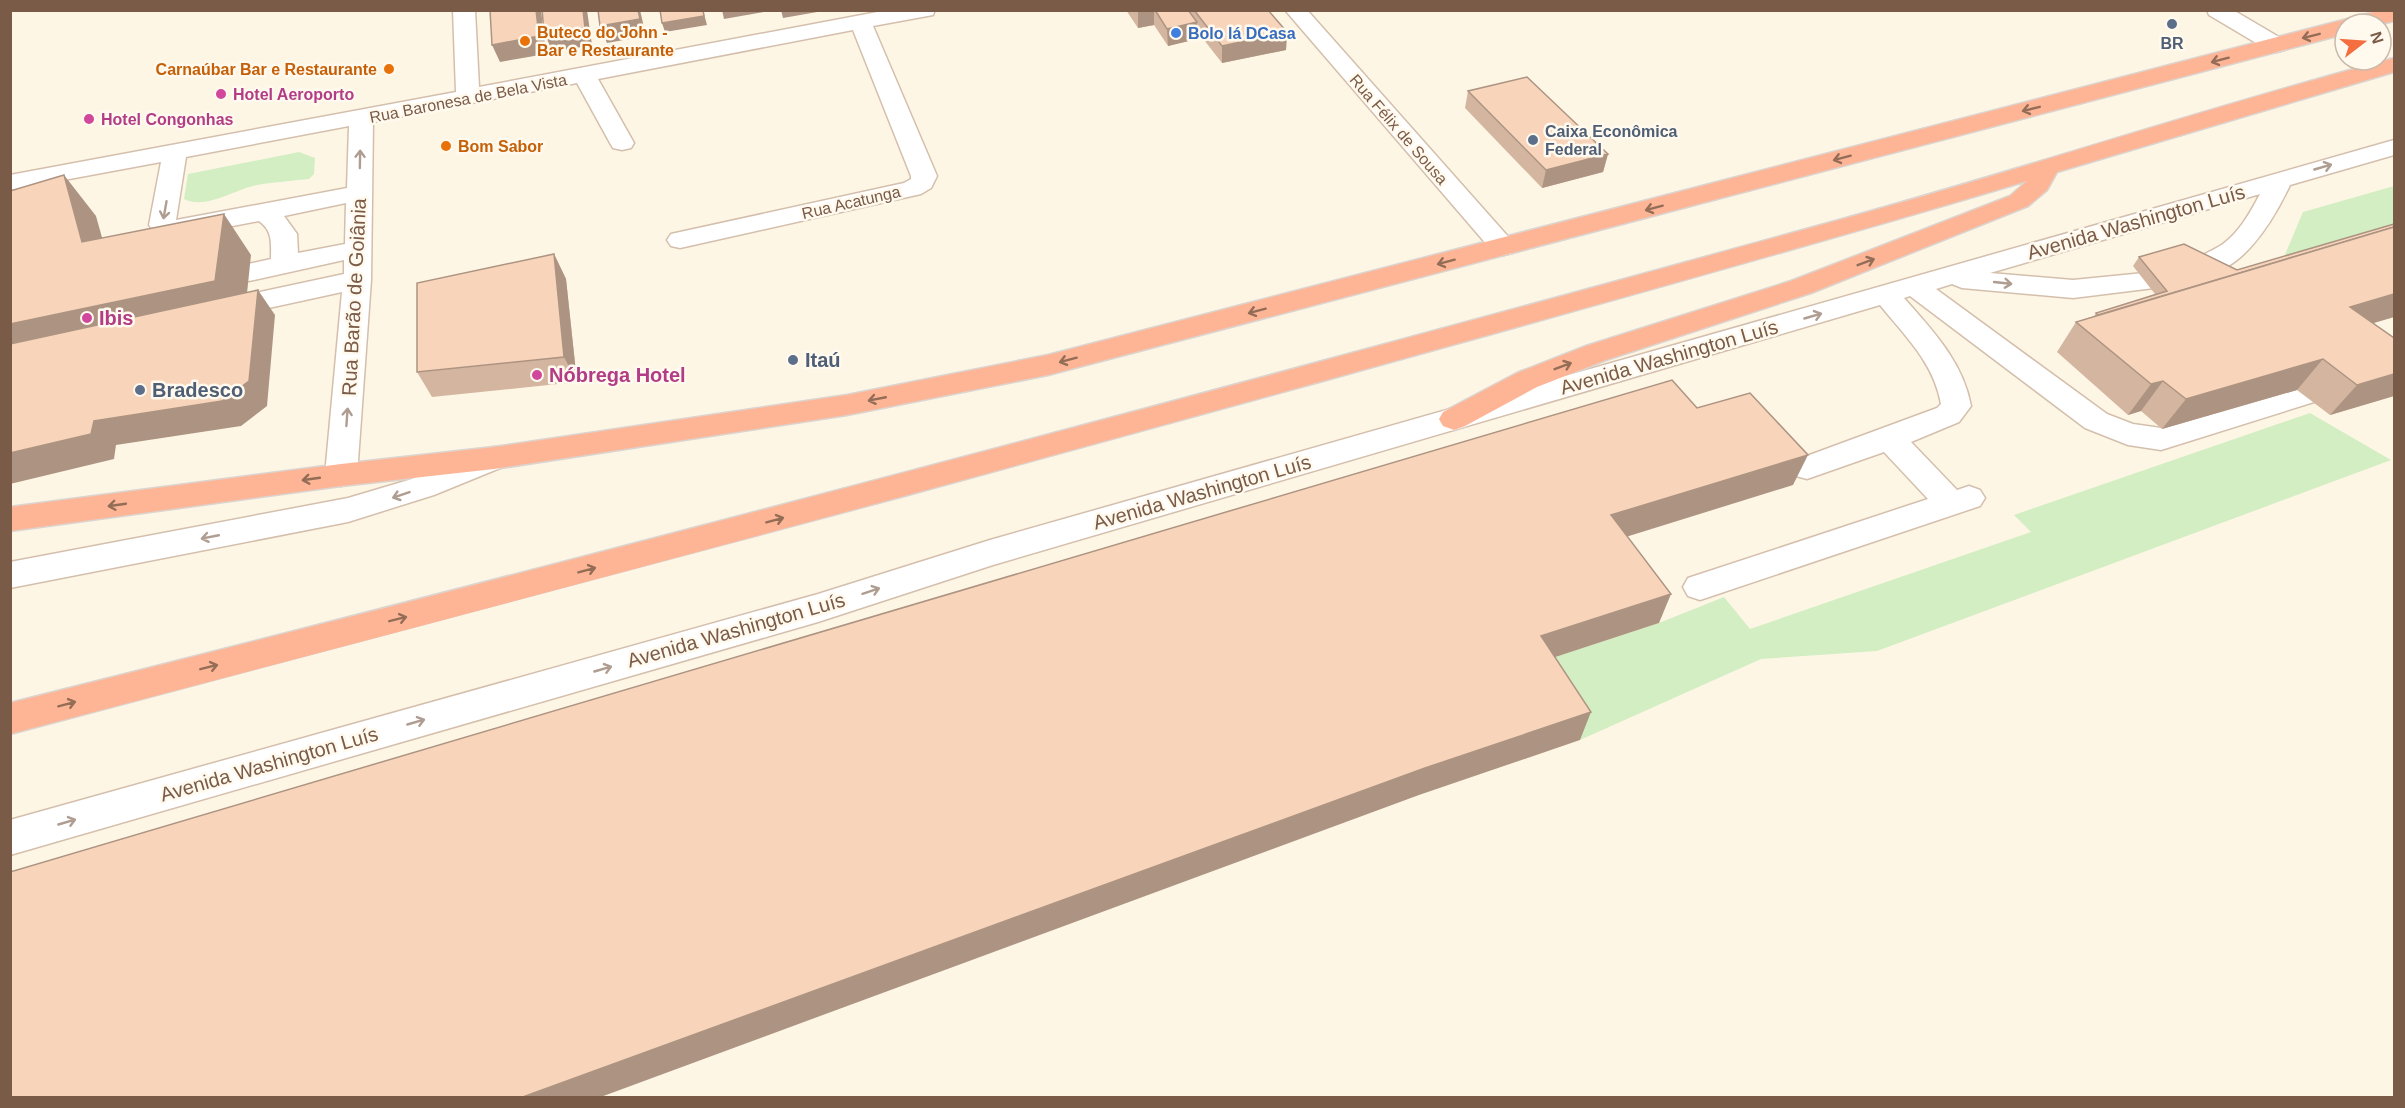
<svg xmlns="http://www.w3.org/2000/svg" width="2405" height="1108" viewBox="0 0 2405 1108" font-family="Arial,sans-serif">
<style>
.green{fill:#d2eec2}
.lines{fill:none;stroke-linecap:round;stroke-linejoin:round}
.minor-casing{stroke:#d4bfac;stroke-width:3}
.highway-casing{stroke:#dcd4cf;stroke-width:3}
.minor{fill:#fff;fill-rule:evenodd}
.highway{fill:#feb596;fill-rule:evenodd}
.wall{fill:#d4b6a0}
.shaded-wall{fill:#ad9482}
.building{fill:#f7d4ba;stroke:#ad9482;stroke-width:1.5}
.oneway{stroke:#946d57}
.oneway2{stroke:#af9d91}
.service-dot{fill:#5c6f8a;stroke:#fff9ee;stroke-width:2}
.shop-dot{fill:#3f7fe0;stroke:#fff9ee;stroke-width:2}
.food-dot{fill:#e8710a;stroke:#fff9ee;stroke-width:2}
.hotel-dot{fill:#d1479c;stroke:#fff9ee;stroke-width:2}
.labels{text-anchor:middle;stroke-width:5;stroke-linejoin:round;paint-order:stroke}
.far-food-label{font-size:16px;font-weight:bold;fill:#c56008;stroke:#fff9ee;text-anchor:start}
.far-shop-label{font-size:16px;font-weight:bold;fill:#366cbe;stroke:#fff9ee;text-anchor:start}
.far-service-label{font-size:16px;font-weight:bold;fill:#4e5e75;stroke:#fff9ee}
.far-hotel-label{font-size:16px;font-weight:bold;fill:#b23c85;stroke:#fff9ee;text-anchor:start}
.far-street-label{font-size:16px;fill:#7a5b47;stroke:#fff9ee}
.street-label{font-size:20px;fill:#7a5b47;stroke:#fff9ee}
.hotel-label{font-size:20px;font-weight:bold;fill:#b23c85;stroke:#fff9ee;text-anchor:start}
.service-label{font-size:20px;font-weight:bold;fill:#4e5e75;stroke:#fff9ee;text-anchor:start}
</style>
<rect width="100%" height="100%" fill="#fef6e5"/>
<g class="green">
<path d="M299,152L315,158L314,174L309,179C291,181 274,182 257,185C235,189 206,210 184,199L188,174Z"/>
<path d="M2394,186V231L2281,264L2303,212Z"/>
<path d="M2310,413L2391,460L1877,651L1761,659L1580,740L1531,665L1659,623L1724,597L1750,629L2031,532L2014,515Z"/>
</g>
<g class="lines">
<g class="minor-casing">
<g id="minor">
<path d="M453,10H475L479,87L888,10H935L933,15L873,26L937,176L931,188L921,194L680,248L671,246L667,240L671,234L680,232L904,183L911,179V176L853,30L598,79L634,143L631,148L622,150L613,148L610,143L577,83L373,122L371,280L357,475L352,483L341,486L330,483L325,475L342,292L246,313L236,310L232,304L236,298L246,295L344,274V260L249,281L239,278L235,272L239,266L271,259C271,243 273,231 259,221L181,236C169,236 156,236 149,225L161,162L10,190V175L456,92ZM349,126L347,188L176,220L186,157ZM346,203L345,244L298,253L297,234L284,216Z"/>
<path d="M1285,10H1307L1512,241L1516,247L1512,253L1503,255L1494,253Z"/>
<path d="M2207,10H2233L2284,40L2287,45L2284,50L2276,52L2268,50L2209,15Z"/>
<path d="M2394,140V155L2290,185C2275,217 2238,283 2194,272L2191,266C2197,255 2212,252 2223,244C2240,231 2250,213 2260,194L1990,273L2073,280L2144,273L2154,276L2158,282L2154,288L2073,298L1962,288L1952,284L1936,289L2107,414L2133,424L2161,428L2304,385L2314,388L2319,395L2314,402L2161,450L2128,445L2085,428L1910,296L1904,298C1933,331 1963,362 1971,406L1959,422L1911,442L1957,490L1969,486L1980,490L1985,498L1980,506L1700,600L1688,596L1683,587L1688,578L1928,499L1884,452L1807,479L1796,476L1791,468L1796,460L1937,408L1941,404C1934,363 1905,336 1880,305L993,565L818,622L10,855V820L818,594L990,540Z"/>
<path d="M494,447L505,450L509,458L505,466L434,495L348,522L10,588V562L348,498L412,479Z"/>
</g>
</g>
<g class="highway-casing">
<g id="highway">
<path d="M2382,10H2394V21L2381,24H2345V34L1048,375L847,415L494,469L341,486L10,531V507L341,464L494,447L847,395L1048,355Z"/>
<path d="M2394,58V72L2057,172L2047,190L2028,206L1811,293L1606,360L1537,387L1465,426L1454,430L1443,426L1439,419L1443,412L1517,373L1586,346L1791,281L2010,196L2027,181C1796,250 1563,314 1330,379C891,501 451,619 10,734V703C612,552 1212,393 1810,228C2006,175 2198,110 2394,58Z"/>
</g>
</g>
<use href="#minor" class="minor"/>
<use href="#highway" class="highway"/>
</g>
<g class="wall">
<path d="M1126,10H1268L1287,32L1286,50L1222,63L1197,31V39L1168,46L1154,25L1138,28Z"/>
<path d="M1468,91L1608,154L1603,172L1542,188L1465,108Z"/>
<path d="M2394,224V317L2374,323L2394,396L2330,415L2297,390L2162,429L2141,411L2128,415L2057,352L2076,322L2094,316L2096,313L2155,294L2133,266L2139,257L2237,270Z"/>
<path d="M554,254L566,279L577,382L432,397L417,372Z"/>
</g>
<g class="shaded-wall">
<path d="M536,10H541L546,54L500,62L492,45Z"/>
<path d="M583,10H587L592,45L565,50L564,46L551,49L544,31L558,29Z"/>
<path d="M638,10H640L646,36L607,43L600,26Z"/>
<path d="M703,10L707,25L665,32L662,23Z"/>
<path d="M722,10H775L724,19Z"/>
<path d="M781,10H823V11L783,18Z"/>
<path d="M1140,10H1154V25L1138,28V11Z"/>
<path d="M1197,22V39L1168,46L1167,29Z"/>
<path d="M1287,32L1286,50L1222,63V46Z"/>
<path d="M1608,154L1603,172L1542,188L1546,170Z"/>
<path d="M64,175L96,216L115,284L82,242Z"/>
<path d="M224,214L251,255L244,322L10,374V324Z"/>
<path d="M554,254L566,279L577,382L564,357Z"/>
<path d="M258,290L275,315L267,406L241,426L116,445L114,459L10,484V453L94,421Z"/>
<path d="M2394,294V317L2325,337L2350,307Z"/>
<path d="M2323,359L2297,390L2162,429L2186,399Z"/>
<path d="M2394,374V396L2330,415L2357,385Z"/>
<path d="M2163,381L2141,411L2128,415L2151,384Z"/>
<path d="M1808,455L1793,485L1600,545L1611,515Z"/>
<path d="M1671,594L1659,623L1531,665L1541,636Z"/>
<path d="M1591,712L1580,740L1419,795L598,1098H520L1425,768Z"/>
</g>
<g class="building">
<path d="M490,10H536L539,36L492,45Z"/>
<path d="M542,10H583L585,28L559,33L558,29L544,31Z"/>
<path d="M598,10H638L640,19L600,26Z"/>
<path d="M660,10H703L704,16L662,23Z"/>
<path d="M1155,10H1188L1197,22L1167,29Z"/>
<path d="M1194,10H1268L1287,32L1222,46Z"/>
<path d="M1527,77L1608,154L1546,170L1468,91Z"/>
<path d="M64,175L82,242L224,214L215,281L10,324V191Z"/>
<path d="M2394,224V227L2098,315L2096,313L2167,291L2139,257L2184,244L2237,270Z"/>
<path d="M2394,227V294L2350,307L2394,338V374L2357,385L2323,359L2186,399L2163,381L2151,384L2076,322Z"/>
<path d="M554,254L564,357L417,372V283Z"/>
<path d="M258,290L249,381L222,401L94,421L91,434L10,453V344Z"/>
<path d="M1672,380L1697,408L1750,393L1808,455L1611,515L1671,594L1541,636L1591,712L1425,768L520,1098H10V872Z"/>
</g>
<defs><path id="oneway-shaft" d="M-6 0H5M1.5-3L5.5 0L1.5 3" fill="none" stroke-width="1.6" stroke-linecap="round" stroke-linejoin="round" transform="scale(1.5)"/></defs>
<g class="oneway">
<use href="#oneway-shaft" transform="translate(2311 36) rotate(166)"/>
<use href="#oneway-shaft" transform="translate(2220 60) rotate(165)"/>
<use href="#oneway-shaft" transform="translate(2031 109) rotate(166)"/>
<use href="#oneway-shaft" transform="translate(1842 158) rotate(165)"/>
<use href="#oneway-shaft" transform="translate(1654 208) rotate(165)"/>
<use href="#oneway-shaft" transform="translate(1446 262) rotate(165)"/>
<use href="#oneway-shaft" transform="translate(1866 262) rotate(-21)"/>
<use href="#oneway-shaft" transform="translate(1257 311) rotate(165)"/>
<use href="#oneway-shaft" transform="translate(1068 360) rotate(165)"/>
<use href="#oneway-shaft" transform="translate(1563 366) rotate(-21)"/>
<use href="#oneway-shaft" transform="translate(877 399) rotate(169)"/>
<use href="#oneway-shaft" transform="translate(311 479) rotate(172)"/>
<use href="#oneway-shaft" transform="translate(117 505) rotate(172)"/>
<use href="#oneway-shaft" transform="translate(775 520) rotate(-15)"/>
<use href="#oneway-shaft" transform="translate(587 570) rotate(-15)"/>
<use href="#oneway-shaft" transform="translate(398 619) rotate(-14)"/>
<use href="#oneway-shaft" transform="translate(209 667) rotate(-14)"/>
<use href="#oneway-shaft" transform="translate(67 704) rotate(-15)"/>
</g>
<g class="oneway2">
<use href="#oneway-shaft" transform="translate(360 159) rotate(-89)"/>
<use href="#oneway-shaft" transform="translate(2323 167) rotate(-16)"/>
<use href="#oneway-shaft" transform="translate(165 210) rotate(100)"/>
<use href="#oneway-shaft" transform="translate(2003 283) rotate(6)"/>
<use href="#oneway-shaft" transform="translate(1813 316) rotate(-16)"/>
<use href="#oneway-shaft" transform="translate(347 417) rotate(-86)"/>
<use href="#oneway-shaft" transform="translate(401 495) rotate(161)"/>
<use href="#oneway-shaft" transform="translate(210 537) rotate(169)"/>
<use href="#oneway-shaft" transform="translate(871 591) rotate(-18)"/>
<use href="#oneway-shaft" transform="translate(603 669) rotate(-16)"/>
<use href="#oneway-shaft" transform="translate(416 722) rotate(-16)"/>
<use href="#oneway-shaft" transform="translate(67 822) rotate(-16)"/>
</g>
<g class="service-dot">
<circle cx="2172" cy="24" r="6"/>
<circle cx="1533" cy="140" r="6"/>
<circle cx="793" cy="360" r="6"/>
<circle cx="140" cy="390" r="6"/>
</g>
<circle class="shop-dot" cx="1176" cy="33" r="6"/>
<g class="food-dot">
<circle cx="525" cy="41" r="6"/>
<circle cx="389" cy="69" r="6"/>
<circle cx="446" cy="146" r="6"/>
</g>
<g class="hotel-dot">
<circle cx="221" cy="94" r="6"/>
<circle cx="89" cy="119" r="6"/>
<circle cx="87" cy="318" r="6"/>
<circle cx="537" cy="375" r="6"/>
</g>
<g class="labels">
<g class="far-food-label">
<text x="537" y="38">Buteco do John -<tspan x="537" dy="18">Bar e Restaurante</tspan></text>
<text x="377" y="75" text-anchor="end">Carnaúbar Bar e Restaurante</text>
<text x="458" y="152">Bom Sabor</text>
</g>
<g class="far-shop-label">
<text x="1188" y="39">Bolo lá DCasa</text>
</g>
<g class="far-service-label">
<text x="2172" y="49">BR</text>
<text x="1545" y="137" text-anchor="start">Caixa Econômica<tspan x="1545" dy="18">Federal</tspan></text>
</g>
<g class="far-hotel-label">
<text x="233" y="100">Hotel Aeroporto</text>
<text x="101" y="125">Hotel Congonhas</text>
</g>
<g class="far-street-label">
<text transform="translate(468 98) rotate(-11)" y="6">Rua Baronesa de Bela Vista</text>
<text transform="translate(1399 129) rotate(49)" y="6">Rua Félix de Sousa</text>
<text transform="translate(851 202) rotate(-13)" y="6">Rua Acatunga</text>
</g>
<g class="street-label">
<text transform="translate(2136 222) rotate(-16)" y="7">Avenida Washington Luís</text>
<text transform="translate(354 297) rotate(-87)" y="7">Rua Barão de Goiânia</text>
<text transform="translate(1669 357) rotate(-16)" y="7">Avenida Washington Luís</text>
<text transform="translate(1202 492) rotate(-16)" y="7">Avenida Washington Luís</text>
<text transform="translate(736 630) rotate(-16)" y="7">Avenida Washington Luís</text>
<text transform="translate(269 764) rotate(-16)" y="7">Avenida Washington Luís</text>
</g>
<g class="hotel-label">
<text x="99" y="325">Ibis</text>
<text x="549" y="382">Nóbrega Hotel</text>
</g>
<g class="service-label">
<text x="805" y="367">Itaú</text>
<text x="152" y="397">Bradesco</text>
</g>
</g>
<rect width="2405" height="1108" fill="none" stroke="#7a5b47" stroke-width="24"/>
<g transform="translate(2363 42) rotate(73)"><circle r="28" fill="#fff9ee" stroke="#cabaab" stroke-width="1.5"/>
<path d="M0-4.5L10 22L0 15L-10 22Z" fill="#f46e3f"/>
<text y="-9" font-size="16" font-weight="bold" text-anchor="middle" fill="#7a5b47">N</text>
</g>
</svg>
